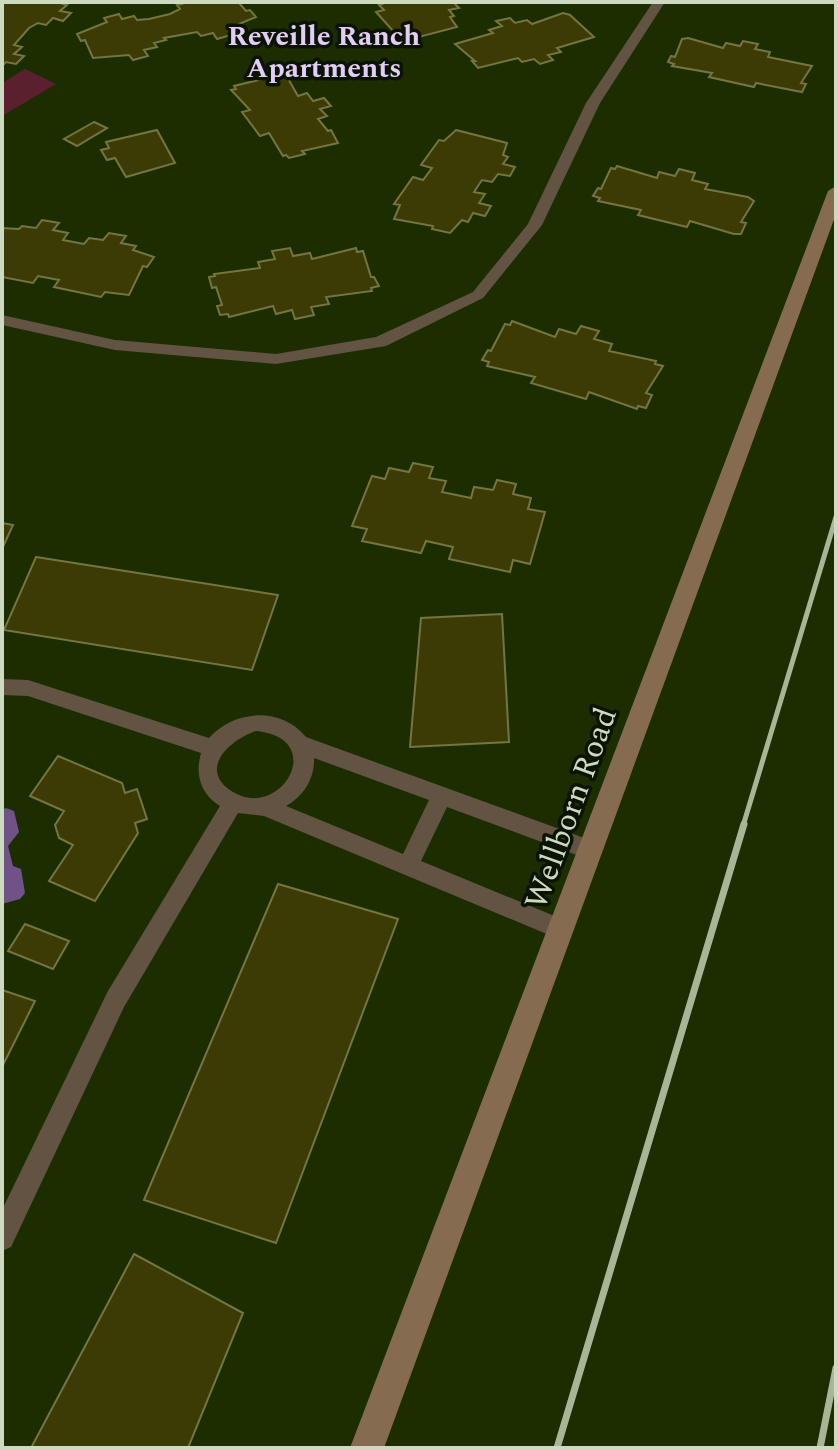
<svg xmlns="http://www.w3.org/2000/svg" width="838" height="1450" viewBox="0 0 838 1450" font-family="Spectral,serif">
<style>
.green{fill:#5a202d}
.water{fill:#6f5286}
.building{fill:#3c3b06;stroke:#757540;stroke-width:2}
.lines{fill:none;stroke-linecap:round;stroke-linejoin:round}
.lane{fill:#635343;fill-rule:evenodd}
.secondary{fill:#856c51;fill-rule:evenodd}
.rail-far1{stroke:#a8b698;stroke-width:5}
.rail{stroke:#a8b698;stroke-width:7}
.labels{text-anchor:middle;stroke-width:7;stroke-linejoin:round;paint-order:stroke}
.far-neighbourhood-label{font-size:28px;font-weight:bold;fill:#e2cdf6;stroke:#0b1303}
.street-label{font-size:32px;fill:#cddac0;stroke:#0b1303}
</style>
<rect width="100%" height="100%" fill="#1c2e00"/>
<path class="green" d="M25,69L56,84L2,116V83Z"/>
<path class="water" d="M6,808L14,811L19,832L8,846L13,866L21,869L25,893L20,899L2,904V810Z"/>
<g class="building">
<path d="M2,2H65L63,4L67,5L60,11L71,13L63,21L53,18L46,25L38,23L29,28L14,45L22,47L14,54L24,56L16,64L6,62L2,66Z"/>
<path d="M189,2H242L239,3L246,11L250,10L256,17L227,29L231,35L217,39L213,33L201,36L197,32L164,38L166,40L154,43L157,47L144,50L148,56L133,60L129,55L93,58L85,40L81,41L77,34L107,22L104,18L119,14L122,19L134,16L137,20L149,19L170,14L180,9L177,5Z"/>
<path d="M380,2H453L459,8L449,10L454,16L450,17L457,27L411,39L399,31L394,32L376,12L384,10L379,5L382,4Z"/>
<path d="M563,13L570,15L594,37L557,48L561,52L548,55L553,60L540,64L534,59L522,62L518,58L478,68L472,61H475L455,44L493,33L489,30L502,26L496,21L510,18L515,23L527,20L532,24Z"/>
<path d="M688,38L723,48L726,43L740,46L743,41L758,44L755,49L770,52L768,57L812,66L801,83L806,84L802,92L756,83L754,87L709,77L712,73L672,66L674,64L668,62L671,56L675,57L682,39Z"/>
<path d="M279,75H286L298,96L307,93L313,101L324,98L331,106L320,109L327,116L318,119L328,131L331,130L338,143L302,151L305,154L289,158L286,155L283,156L269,133L260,136L242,112L250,110L231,90L236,89L234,86Z"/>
<path d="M94,122L107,128L77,146L64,139Z"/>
<path d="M157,130L175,163L126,177L115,158L107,160L101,150L109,148L106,142Z"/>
<path d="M456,130L507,143L503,155L508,157L503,164L515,167L510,176L498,174L492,182L482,180L474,192L485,194L479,203L491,206L485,216L473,213L468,222L462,220L450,233L432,229L433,226L394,219L400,205L394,204L413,177L423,180L432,168L421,165L439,140L444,141Z"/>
<path d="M617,166L657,178L659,172L675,176L679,169L695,173L692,180L708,184L705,189L748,197L754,201L741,222L746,223L741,234H734L690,221L687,227L638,215L641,210L598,201L600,198L593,196L598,188L601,189L611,168L615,169Z"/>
<path d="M42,220L59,223L53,230L68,233L63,240L84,244L89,238L103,240L109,233L126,236L121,243L136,246L133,250L154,257L147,267L143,266L129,295L105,292L101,297L54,287L59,280L38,276L33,283L2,277V228L19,229L22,226L36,228Z"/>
<path d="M290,248L293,256L310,253L312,259L356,248L357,252L363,251L371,277H374L379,286L371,288L372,291L326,297L329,304L311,307L314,315L295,319L292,310L276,314L273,306L229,317L228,314L220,315L217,306L222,305L216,287L212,288L209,277L215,276L214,274L260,268L258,262L275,259L272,251Z"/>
<path d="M512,321L555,337L559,329L576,334L581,326L599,331L594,339L612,344L609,351L656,361L655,364L663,366L646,393L652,395L646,408L638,406L637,409L589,392L586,399L531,383L535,377L487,366L489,362L482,360L488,350L491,351L505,324L510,325Z"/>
<path d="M413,463L433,467L429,478L446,481L442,492L471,498L474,487L493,490L497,480L516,484L513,494L531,498L528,509L545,512L530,564L513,560L510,572L449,559L453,547L426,541L421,553L362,541L367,529L352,526L372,476L385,479L389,468L409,472Z"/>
<path d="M2,523L13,525L2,549Z"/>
<path d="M36,557L278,595L252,670L4,630Z"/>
<path d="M502,614L509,742L410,747L421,618Z"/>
<path d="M58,756L122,783L125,793L137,789L147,819L135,823L138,833L95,901L49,881L73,845L59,838L55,825L64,811L30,796Z"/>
<path d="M278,884L398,919L276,1243L144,1200Z"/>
<path d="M25,924L69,941L53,969L8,951Z"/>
<path d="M2,990L35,1001L2,1067Z"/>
<path d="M134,1254L243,1313L188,1448H31Z"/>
</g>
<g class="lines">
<g class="lane">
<path d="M653,2H665L600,103L542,225L483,298L386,346L276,364L115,350L2,325V315L115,340L276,354L376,337L473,292L528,224L586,103Z"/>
<path d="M2,679L28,680L209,738C235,709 281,707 306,737L598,843L601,850L598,857L590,860L447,807L421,861L569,922L572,929L569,936L561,940L264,816L238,813L124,1007L11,1247L2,1251V1210L108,991L220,806C200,794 195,774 201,753L28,696L2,695ZM256,731C329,738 281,821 233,792C197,770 229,740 256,731ZM314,758L429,800L403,854L286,806C304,796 315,778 314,758Z"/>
</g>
<path class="secondary" d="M836,186V214L384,1448H350L828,191Z"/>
<path class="rail-far1" d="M743,826L836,517"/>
<g class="rail">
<path d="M557,1448L744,824"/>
<path d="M820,1448L836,1368"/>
</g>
</g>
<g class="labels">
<g class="far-neighbourhood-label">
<text x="324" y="45">Reveille Ranch<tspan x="324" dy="32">Apartments</tspan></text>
</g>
<g class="street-label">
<text transform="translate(570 808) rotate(-70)" y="11">Wellborn Road</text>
</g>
</g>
<rect width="838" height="1450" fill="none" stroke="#cddac0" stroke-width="8"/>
</svg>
